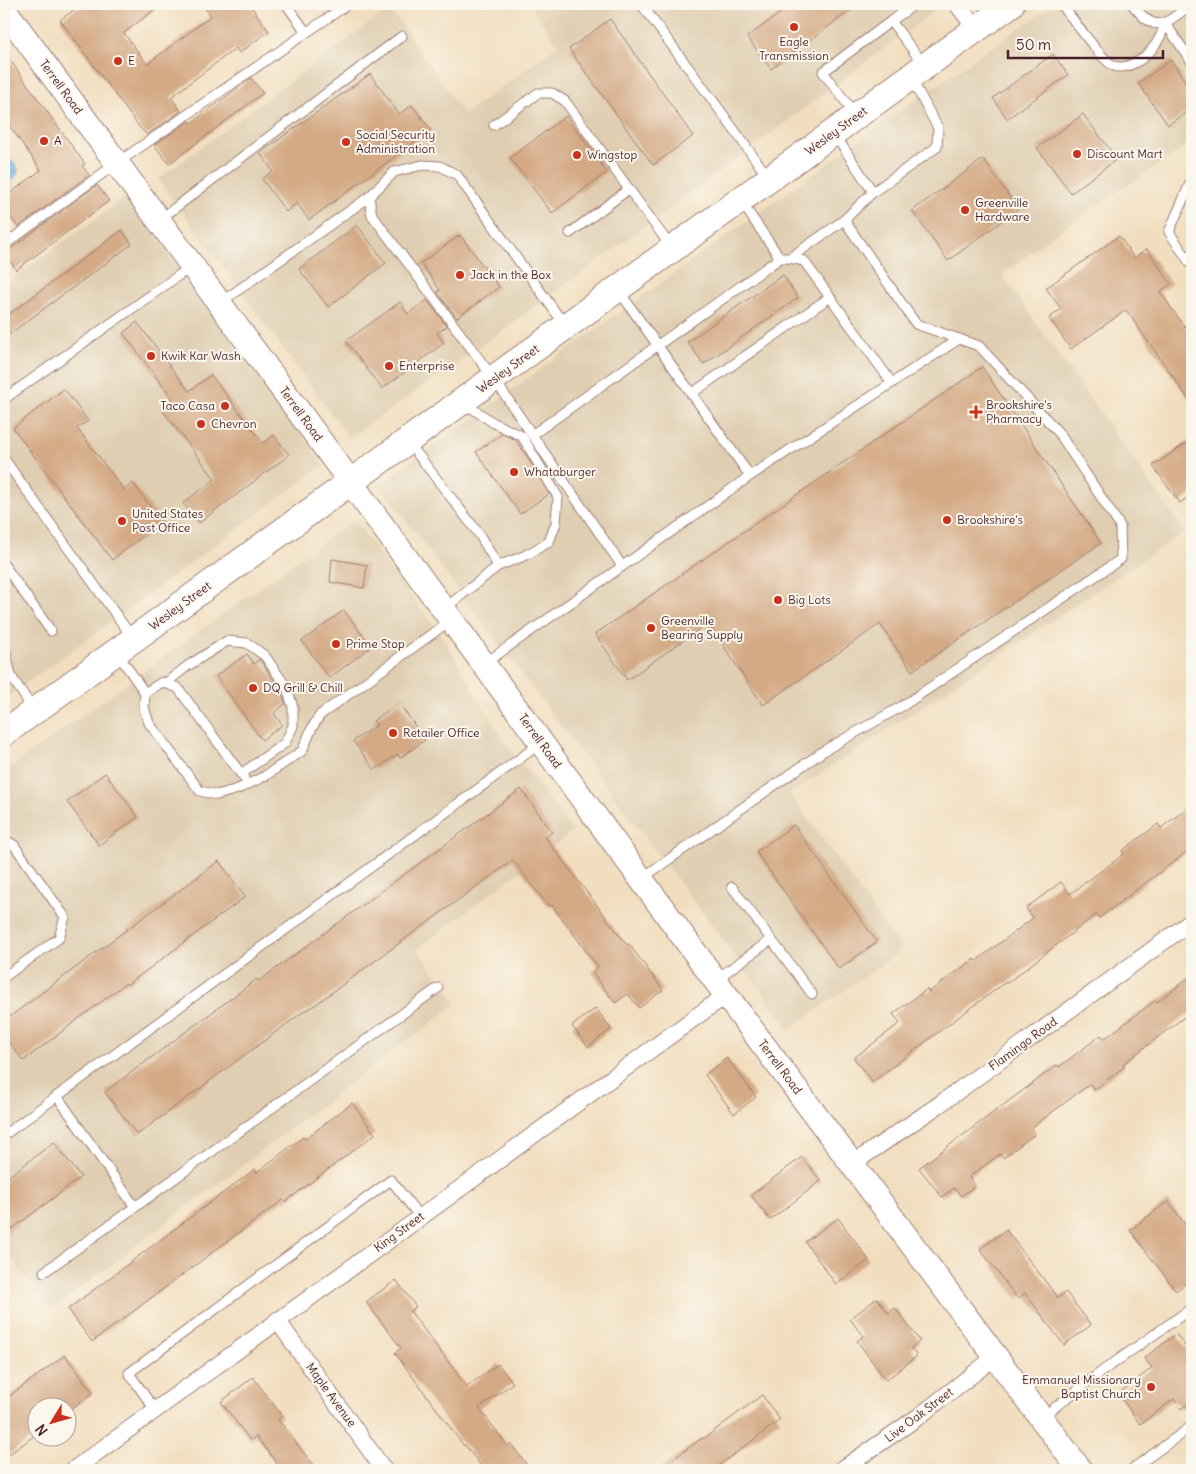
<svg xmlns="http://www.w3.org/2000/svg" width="1196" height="1474" viewBox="0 0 1196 1474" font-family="Delius,sans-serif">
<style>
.built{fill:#dfceb1}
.water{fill:#76b8eb;stroke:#606c8b}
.building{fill:#d4aa86}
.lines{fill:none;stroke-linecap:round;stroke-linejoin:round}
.lane-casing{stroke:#9e7e75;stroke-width:11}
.street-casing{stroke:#9e7e75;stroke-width:18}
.secondary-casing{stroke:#9e7e75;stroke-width:26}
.primary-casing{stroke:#9e7e75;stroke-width:28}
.lane{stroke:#fff;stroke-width:9}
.street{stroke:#fff;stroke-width:16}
.secondary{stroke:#fff;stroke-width:24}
.primary{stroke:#fff;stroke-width:26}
.poi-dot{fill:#c8321e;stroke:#fbf7ec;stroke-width:2}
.labels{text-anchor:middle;stroke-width:4;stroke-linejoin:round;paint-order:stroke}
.poi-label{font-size:12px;fill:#4a1f2b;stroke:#fbf7ec;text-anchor:start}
.street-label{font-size:12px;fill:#4a1f2b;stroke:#fbf7ec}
</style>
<rect width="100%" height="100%" fill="#fbf7ec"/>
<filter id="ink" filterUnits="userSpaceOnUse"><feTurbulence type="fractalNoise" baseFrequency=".02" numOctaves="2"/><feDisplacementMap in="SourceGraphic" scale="10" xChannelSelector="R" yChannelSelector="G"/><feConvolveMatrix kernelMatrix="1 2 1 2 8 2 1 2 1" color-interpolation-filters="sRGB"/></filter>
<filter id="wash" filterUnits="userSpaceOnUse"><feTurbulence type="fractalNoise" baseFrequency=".0096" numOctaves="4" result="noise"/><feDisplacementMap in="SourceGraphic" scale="20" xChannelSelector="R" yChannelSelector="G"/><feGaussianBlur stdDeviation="1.12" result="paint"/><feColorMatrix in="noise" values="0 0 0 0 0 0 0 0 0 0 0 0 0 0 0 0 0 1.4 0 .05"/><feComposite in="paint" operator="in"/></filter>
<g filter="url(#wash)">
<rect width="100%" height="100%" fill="#f1debf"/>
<g class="built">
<path d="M529,4H934L938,8L672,207L466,357L349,438L158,179L390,8L464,115L558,45Z"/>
<path d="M1054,4H1192V142L1052,236L1002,275L1185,532L790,794L902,950L790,1029L379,485L941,82Z"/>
<path d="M127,196L324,465L45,670L4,699V285Z"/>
<path d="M354,520L446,643L502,738L573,831L417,949L457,1003L51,1310L12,1259L4,1265V772Z"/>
</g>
<path class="water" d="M5,161C13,160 17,165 18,172L11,182C12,188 10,194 4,197V162Z"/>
<g id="blocks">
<g class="building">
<path d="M82,4H162L124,33L147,64L211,16L202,4H249L269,31L239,53L236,48L171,97L181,111L147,135L140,128L60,20Z"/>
<path d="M793,4H859L771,69L747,37Z"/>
<path d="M610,19L693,136L653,165L569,49Z"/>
<path d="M4,52L85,164L82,166L89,175L18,227L4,208V198L41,170L4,118Z"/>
<path d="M1053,54L1068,75L1007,119L993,98Z"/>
<path d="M1171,60L1192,92V108L1168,125L1138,83Z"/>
<path d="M370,74L399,114L412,105L431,130L309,220L297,203L286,212L262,179L273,171L260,153Z"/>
<path d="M251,78L263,93L169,164L154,145L189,121L191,123Z"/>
<path d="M1083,114L1117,159L1071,193L1037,148Z"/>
<path d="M566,116L607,172L552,213L510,158Z"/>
<path d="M983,159L1018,209L948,261L912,211Z"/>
<path d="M97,185L109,201L16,270L5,253Z"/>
<path d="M357,225L386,263L328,307L299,269Z"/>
<path d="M122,230L132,244L4,338V318Z"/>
<path d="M460,235L499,287L457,318L437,292L440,290L421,263Z"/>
<path d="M1119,236L1134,258L1147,249L1171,284L1160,292L1192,337V404L1126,310L1071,349L1049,318L1061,309L1046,288Z"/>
<path d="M783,275L798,298L704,364L687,342Z"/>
<path d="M427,300L447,326L437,333L444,343L382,389L346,341L400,302L408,314Z"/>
<path d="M137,322L189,391L211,375L263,443L274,435L289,455L199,523L183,503L215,479L163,411L175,402L123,333Z"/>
<path d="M982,367L1101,543L912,671L880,624L763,705L708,623L627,680L595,634Z"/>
<path d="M64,389L88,421L77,428L124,490L133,483L162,522L112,560L13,428Z"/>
<path d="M502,434L515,439L526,455L549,494L520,514L476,452Z"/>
<path d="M1192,439V494L1180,503L1153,466Z"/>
<path d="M332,559L367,565L364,588L330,582Z"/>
<path d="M344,610L371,647L329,678L302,641Z"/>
<path d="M247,654L254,664L259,659L260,660L281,691L285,704L274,713L282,725L262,740L216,676Z"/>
<path d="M399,703L425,740L400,758L398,754L375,770L353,741L377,725L373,721Z"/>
<path d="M105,773L138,817L99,845L67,802Z"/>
<path d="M521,789L552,832L545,837L627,945L629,944L663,990L639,1008L628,994L615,1003L592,972L598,967L552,905L549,907L513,860L308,1010L307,1009L137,1135L105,1092L257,979L259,981Z"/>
<path d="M1192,804V848L1099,918L1097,914L1007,983L1006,982L972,1007L872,1082L854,1058L900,1023L893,1014L927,989L929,992L974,959L976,961L1033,918L1026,908L1061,882L1070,894L1124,854L1122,851L1158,824L1161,828Z"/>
<path d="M794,825L877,942L839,969L756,852Z"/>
<path d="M219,861L245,897L127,985L126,983L23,1061L4,1035V1021Z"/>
<path d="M1192,975V1011L1123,1064L1125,1066L1094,1090L1090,1084L1031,1128L1035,1134L1003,1158L1000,1154L969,1177L975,1186L961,1196L954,1188L942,1197L919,1168L1057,1065L1059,1067L1101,1035L1104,1039L1156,1000L1157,1002Z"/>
<path d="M596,1008L611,1029L588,1047L572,1026Z"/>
<path d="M727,1058L756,1097L734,1114L705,1075Z"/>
<path d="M352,1103L375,1134L285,1202L283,1200L92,1342L68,1309L255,1169L257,1172L303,1137L305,1139Z"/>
<path d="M54,1142L81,1177L4,1235V1180Z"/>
<path d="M802,1157L821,1181L770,1220L751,1195Z"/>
<path d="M1168,1201L1192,1233V1278L1176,1291L1130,1230Z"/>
<path d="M838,1218L869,1260L836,1284L805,1242Z"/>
<path d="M1006,1230L1058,1298L1066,1292L1091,1325L1064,1345L1025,1293L1018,1299L980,1249Z"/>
<path d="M396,1280L416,1307L410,1311L467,1387L498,1364L513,1383L479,1408L508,1446L511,1444L531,1470H484L465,1445L464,1446L395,1353L401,1348L366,1302Z"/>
<path d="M877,1298L888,1313L895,1308L920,1341L911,1348L917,1356L886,1380L857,1341L863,1336L850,1319Z"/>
<path d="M1176,1334L1192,1355V1401L1181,1409L1174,1399L1140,1424L1118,1394L1152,1368L1144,1358Z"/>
<path d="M65,1355L93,1393L68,1411V1406H38V1433L4,1458V1400Z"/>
<path d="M253,1377L282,1416L278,1419L317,1470H282L256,1436L250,1440L221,1402Z"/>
<path d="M762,1395L780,1420L713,1470H658L702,1438L703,1439Z"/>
</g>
</g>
</g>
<g filter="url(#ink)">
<use href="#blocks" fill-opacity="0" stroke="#9e7e75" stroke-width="1"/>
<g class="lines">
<g class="lane-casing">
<g id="lane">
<path d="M286,4L306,32"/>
<path d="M641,4L722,113L768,177"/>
<path d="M1061,4C1070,15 1103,62 1114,66C1123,69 1132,65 1140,60C1153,51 1161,39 1165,23"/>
<path d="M1132,4C1157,36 1164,24 1192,4"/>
<path d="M891,21L914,5L913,4"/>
<path d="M1165,23L1192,62"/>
<path d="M855,114L823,72L891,21L924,65"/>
<path d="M494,125L538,93H552L565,101L671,247"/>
<path d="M1192,179L1169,232L1192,266"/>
<path d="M873,192L937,147L938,128L912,80"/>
<path d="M742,203L780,258"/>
<path d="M159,220L402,36"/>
<path d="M570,233L629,189"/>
<path d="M4,245L117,163L348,4"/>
<path d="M790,258L844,220L873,192L835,135"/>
<path d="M619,291L750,476"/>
<path d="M220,303L369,197"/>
<path d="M564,324L457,175L440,166L422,165L394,172L369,197L372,215L494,379L622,566"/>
<path d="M691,394L830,297"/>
<path d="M4,399L192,266"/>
<path d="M464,403L494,423L522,436L558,497L556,523L549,542L524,556L498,566"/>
<path d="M532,435L780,258H790L804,261L892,383"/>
<path d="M409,443L479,534L498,566L444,609"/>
<path d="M4,459L132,637"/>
<path d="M4,565L51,631"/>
<path d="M4,645L11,676L33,709"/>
<path d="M118,654L145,693L144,707L149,723L200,791L217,795L238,789L265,776L302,751L312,728L320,715L451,620"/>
<path d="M484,664L750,476L959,339"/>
<path d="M166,683L186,667L227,641L247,643L265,656L287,688L293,707V726L285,743L241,774"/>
<path d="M145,693L162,682L178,688L244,778"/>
<path d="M4,839L14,845L65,917L59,938L4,977"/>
<path d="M641,879L825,750L904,705L1121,559L1120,526L1059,433L979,346L916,324L844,220"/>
<path d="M732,887L812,994"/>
<path d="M715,980L771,940"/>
<path d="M4,1135L541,743"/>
<path d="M135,1207L438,988"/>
<path d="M44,1272L135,1207L57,1096"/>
<path d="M155,1410L129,1373L391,1180L420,1217"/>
<path d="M1041,1418L1101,1372L1192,1308"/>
<path d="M1131,1470L1192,1426"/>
</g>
</g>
<g class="street-casing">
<g id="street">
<path d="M957,4L976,29"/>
<path d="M852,1164L940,1104L1192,921"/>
<path d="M277,1320L384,1470"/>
<path d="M73,1470L726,995"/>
<path d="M841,1470L918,1417L995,1357"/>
</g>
</g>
<g class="secondary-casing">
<path id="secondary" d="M4,9L726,995L1080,1470"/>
</g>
<g class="primary-casing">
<path id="primary" d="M4,733L1011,4"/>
</g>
<use href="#lane" class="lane"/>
<use href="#street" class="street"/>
<use href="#secondary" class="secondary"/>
<use href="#primary" class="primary"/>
</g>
</g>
<g class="poi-dot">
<circle cx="794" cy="27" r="5"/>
<circle cx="118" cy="61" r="5"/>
<circle cx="44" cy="141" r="5"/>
<circle cx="346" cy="142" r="5"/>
<circle cx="1077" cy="154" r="5"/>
<circle cx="577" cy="155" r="5"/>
<circle cx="965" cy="210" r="5"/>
<circle cx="460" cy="275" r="5"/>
<circle cx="151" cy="356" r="5"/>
<circle cx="389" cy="366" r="5"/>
<circle cx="225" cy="406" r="5"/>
<path d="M973.5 404.5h5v5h5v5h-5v5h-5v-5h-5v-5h5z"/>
<circle cx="201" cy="424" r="5"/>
<circle cx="514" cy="472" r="5"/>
<circle cx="947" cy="520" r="5"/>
<circle cx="122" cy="521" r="5"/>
<circle cx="778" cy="600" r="5"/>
<circle cx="651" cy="628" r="5"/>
<circle cx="336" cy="644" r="5"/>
<circle cx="253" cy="688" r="5"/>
<circle cx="393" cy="733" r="5"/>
<circle cx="1151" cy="1387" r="5"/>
</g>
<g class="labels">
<g class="poi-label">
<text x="794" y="46" text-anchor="middle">Eagle<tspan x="794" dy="14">Transmission</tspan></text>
<text x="128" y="65">E</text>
<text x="356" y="139">Social Security<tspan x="356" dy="14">Administration</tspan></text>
<text x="54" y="145">A</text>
<text x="1087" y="158">Discount Mart</text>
<text x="587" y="159">Wingstop</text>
<text x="975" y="207">Greenville<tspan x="975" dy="14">Hardware</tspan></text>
<text x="470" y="279">Jack in the Box</text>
<text x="161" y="360">Kwik Kar Wash</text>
<text x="399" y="370">Enterprise</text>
<text x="986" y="409">Brookshire's<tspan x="986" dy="14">Pharmacy</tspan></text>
<text x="215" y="410" text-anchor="end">Taco Casa</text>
<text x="211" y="428">Chevron</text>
<text x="524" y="476">Whataburger</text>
<text x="132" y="518">United States<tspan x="132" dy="14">Post Office</tspan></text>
<text x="957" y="524">Brookshire's</text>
<text x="788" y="604">Big Lots</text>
<text x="661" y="625">Greenville<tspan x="661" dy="14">Bearing Supply</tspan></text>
<text x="346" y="648">Prime Stop</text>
<text x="263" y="692">DQ Grill &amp; Chill</text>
<text x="403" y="737">Retailer Office</text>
<text x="1141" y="1384" text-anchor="end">Emmanuel Missionary<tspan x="1141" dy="14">Baptist Church</tspan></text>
</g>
<g class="street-label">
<text transform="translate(61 87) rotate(54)" y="4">Terrell Road</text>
<text transform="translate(836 131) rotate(-36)" y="4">Wesley Street</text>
<text transform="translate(508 369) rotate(-36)" y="4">Wesley Street</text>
<text transform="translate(301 414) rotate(54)" y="4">Terrell Road</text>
<text transform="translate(180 606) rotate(-36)" y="4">Wesley Street</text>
<text transform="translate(540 741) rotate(54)" y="4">Terrell Road</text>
<text transform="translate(1023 1044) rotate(-36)" y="4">Flamingo Road</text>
<text transform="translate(780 1067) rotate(53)" y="4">Terrell Road</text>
<text transform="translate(399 1232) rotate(-36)" y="4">King Street</text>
<text transform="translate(331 1395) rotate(54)" y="4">Maple Avenue</text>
<text transform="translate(919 1415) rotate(-37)" y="4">Live Oak Street</text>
</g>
</g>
<rect width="1196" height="1474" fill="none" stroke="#fbf7ec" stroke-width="20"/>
<g transform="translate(52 1422) rotate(233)"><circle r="24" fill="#fbf7ec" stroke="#b4a19f"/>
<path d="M0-4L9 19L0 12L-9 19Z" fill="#c8321e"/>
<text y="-8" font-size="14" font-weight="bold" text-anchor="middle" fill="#4a1f2b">N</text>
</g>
<path d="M1008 50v8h155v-8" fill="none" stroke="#4a1f2b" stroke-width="2.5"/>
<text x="1016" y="50" font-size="15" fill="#4a1f2b" stroke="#fbf7ec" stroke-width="4" paint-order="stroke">50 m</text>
</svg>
